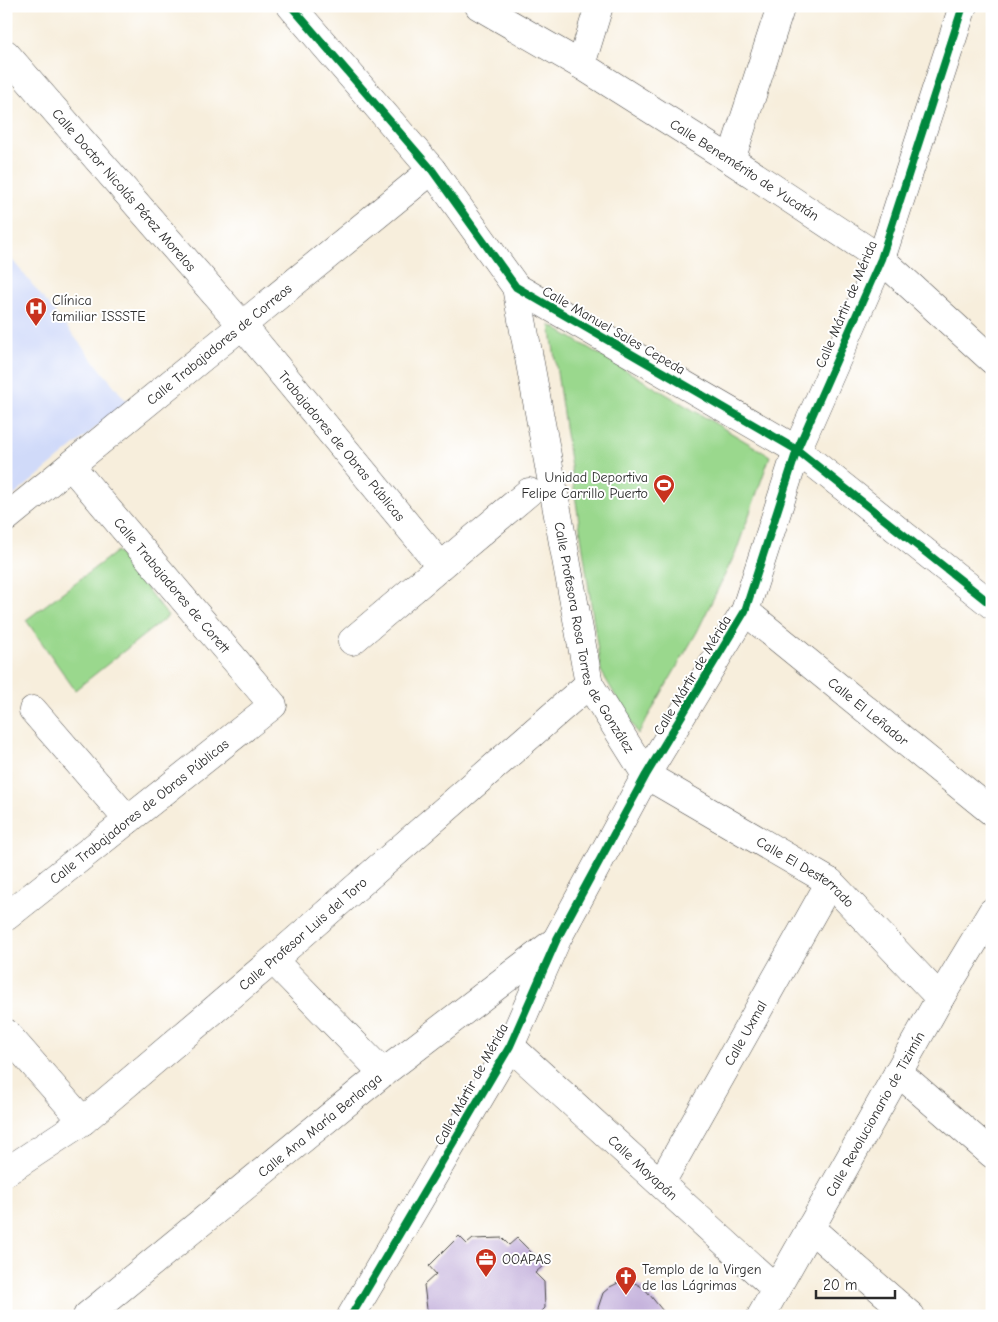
<svg xmlns="http://www.w3.org/2000/svg" width="998" height="1322" viewBox="0 0 998 1322" font-family="'Comic Neue',sans-serif">
<style>
.built{fill:#d0daf9}
.green{fill:#9ad88d;stroke:#62825c}
.building{fill:#bea9d8}
.lines{fill:none;stroke-linecap:round;stroke-linejoin:round}
.minor-casing{stroke:#4a4846;stroke-width:29}
.minor{stroke:#fff;stroke-width:28}
.cycleway-casing{stroke:#fff;stroke-width:11}
.cycleway{stroke:#00873e;stroke-width:8}
.labels{text-anchor:middle;stroke-width:4;stroke-linejoin:round;paint-order:stroke}
.street-label{font-size:14px;fill:#2b2b2b;stroke:#fff}
.poi-label{font-size:14px;fill:#2b2b2b;stroke:#fff;text-anchor:start}
</style>
<rect width="100%" height="100%" fill="#fff"/>
<filter id="ink" filterUnits="userSpaceOnUse"><feTurbulence type="fractalNoise" baseFrequency=".02" numOctaves="2"/><feDisplacementMap in="SourceGraphic" scale="10" xChannelSelector="R" yChannelSelector="G"/><feConvolveMatrix kernelMatrix="1 2 1 2 8 2 1 2 1" color-interpolation-filters="sRGB"/></filter>
<filter id="wash" filterUnits="userSpaceOnUse"><feTurbulence type="fractalNoise" baseFrequency=".0096" numOctaves="4" result="noise"/><feDisplacementMap in="SourceGraphic" scale="20" xChannelSelector="R" yChannelSelector="G"/><feGaussianBlur stdDeviation="1.12" result="paint"/><feColorMatrix in="noise" values="0 0 0 0 0 0 0 0 0 0 0 0 0 0 0 0 0 1.4 0 .05"/><feComposite in="paint" operator="in"/></filter>
<g filter="url(#wash)">
<rect width="100%" height="100%" fill="#f7eedc"/>
<path class="built" d="M6,252L127,402L6,502Z"/>
<g class="green">
<path d="M550,325L770,456L736,552L697,632L638,734L601,671Z"/>
<path d="M117,551L168,616L75,690L26,620Z"/>
</g>
<g id="blocks">
<g class="building">
<path d="M459,1236L467,1244L473,1239L502,1238L509,1245L517,1238L544,1265L535,1273L544,1282L545,1308L537,1316H433L427,1309L424,1285L436,1274L429,1266Z"/>
<path d="M627,1281L637,1284L645,1289L667,1316H598V1308L603,1293L610,1287L618,1283Z"/>
</g>
</g>
</g>
<g filter="url(#ink)">
<use href="#blocks" fill-opacity="0" stroke="#4a4846" stroke-width="1"/>
<g class="lines">
<g class="minor-casing">
<g id="minor">
<path d="M291,6L432,170L516,287L797,450L992,605"/>
<path id="s1" d="M479,6L581,65L731,160L881,259L992,360"/>
<path id="s2" d="M6,54L242,325L441,566"/>
<path d="M581,65L599,6"/>
<path d="M731,160L781,6"/>
<path id="s3" d="M516,287L589,684L646,775L830,882L940,998"/>
<path id="s4" d="M6,518L432,170"/>
<path id="s5" d="M745,611L992,812"/>
<path d="M352,641L529,492"/>
<path d="M33,710L128,820"/>
<path id="s6" d="M6,917L273,705L71,466"/>
<path d="M273,960L383,1073"/>
<path d="M6,1033L83,1121"/>
<path id="s7" d="M510,1046L776,1289"/>
<path d="M898,1072L992,1154"/>
<path id="s8" d="M6,1172L83,1121L273,960L589,684"/>
<path id="s9" d="M661,1183L830,882"/>
<path d="M810,1228L911,1316"/>
<path id="s10" d="M87,1316L383,1073L554,942"/>
<path d="M351,1316L510,1046L557,939L646,775L745,611L797,450L881,259L963,6"/>
<path id="s11" d="M761,1316L940,998L992,912"/>
</g>
</g>
<use href="#minor" class="minor"/>
<g class="cycleway-casing">
<g id="cycleway">
<path d="M291,6L432,170L516,287L797,450L992,605"/>
<path d="M351,1316L510,1046L557,939L646,775L745,611L797,450L881,259L963,6"/>
</g>
</g>
<use href="#cycleway" class="cycleway"/>
</g>
</g>
<defs>
<g id="hospital-pin" transform="scale(1.125)"><path d="M0 17L-7.5 6A9.5 9.5 0 1 1 7.5 6Z" fill="#c8321e" stroke="#fff"/><path d="M-5-5h3v3.5h4V-5h3V5h-3V1.5h-4V5h-3Z" fill="#fff"/></g>
<g id="stadium-pin" transform="scale(1.125)"><path d="M0 17L-7.5 6A9.5 9.5 0 1 1 7.5 6Z" fill="#c8321e" stroke="#fff"/><path d="M0-5a6.5 5 0 1 0 0 10a6.5 5 0 1 0 0-10ZM-3.5-1.8h7v3.6h-7Z" fill="#fff"/></g>
<g id="office-pin" transform="scale(1.125)"><path d="M0 17L-7.5 6A9.5 9.5 0 1 1 7.5 6Z" fill="#c8321e" stroke="#fff"/><path d="M-6-3h4V-5.5h4V-3h4V5H-6ZM-1-4.5V-3h2v-1.5ZM-6 0V1H6V0Z" fill="#fff"/></g>
<g id="church-pin" transform="scale(1.125)"><path d="M0 17L-7.5 6A9.5 9.5 0 1 1 7.5 6Z" fill="#c8321e" stroke="#fff"/><path d="M-1.2-6h2.4v3.5h3.3v2.4h-3.3V6h-2.4V-.1h-3.3v-2.4h3.3Z" fill="#fff"/></g>
</defs>
<g fill-rule="evenodd">
<use href="#hospital-pin" x="36" y="308"/>
<use href="#stadium-pin" x="664" y="485"/>
<use href="#office-pin" x="486" y="1259"/>
<use href="#church-pin" x="626" y="1277"/>
</g>
<g class="labels">
<g class="street-label">
<text dy="5" stroke="none"><textPath href="#s1" startOffset="312">Calle Benemérito de Yucatán</textPath></text>
<text dy="5" stroke="none"><textPath href="#s2" startOffset="180">Calle Doctor Nicolás Pérez Morelos</textPath></text>
<text transform="translate(846 304) rotate(-67)" y="5">Calle Mártir de Mérida</text>
<text transform="translate(614 330) rotate(30)" y="5">Calle Manuel Sales Cepeda</text>
<text dy="5" stroke="none"><textPath href="#s4" startOffset="275">Calle Trabajadores de Correos</textPath></text>
<text dy="5" stroke="none"><textPath href="#s2" startOffset="516">Trabajadores de Obras Públicas</textPath></text>
<text transform="translate(172 585) rotate(50)" y="5">Calle Trabajadores de Corett</text>
<text dy="5" stroke="none"><textPath href="#s3" startOffset="361">Calle Profesora Rosa Torres de González</textPath></text>
<text transform="translate(692 675) rotate(-59)" y="5">Calle Mártir de Mérida</text>
<text dy="5" stroke="none"><textPath href="#s5" startOffset="159">Calle El Leñador</textPath></text>
<text dy="5" stroke="none"><textPath href="#s6" startOffset="170">Calle Trabajadores de Obras Públicas</textPath></text>
<text dy="5" stroke="none"><textPath href="#s3" startOffset="698">Calle El Desterrado</textPath></text>
<text dy="5" stroke="none"><textPath href="#s8" startOffset="381">Calle Profesor Luis del Toro</textPath></text>
<text dy="5" stroke="none"><textPath href="#s9" startOffset="172">Calle Uxmal</textPath></text>
<text transform="translate(471 1084) rotate(-61)" y="5">Calle Mártir de Mérida</text>
<text dy="5" stroke="none"><textPath href="#s11" startOffset="232">Calle Revolucionario de Tizimín</textPath></text>
<text dy="5" stroke="none"><textPath href="#s10" startOffset="301">Calle Ana María Berlanga</textPath></text>
<text dy="5" stroke="none"><textPath href="#s7" startOffset="180">Calle Mayapán</textPath></text>
</g>
<g class="poi-label">
<text x="52" y="305">Clínica<tspan x="52" dy="16">familiar ISSSTE</tspan></text>
<text x="648" y="482" text-anchor="end">Unidad Deportiva<tspan x="648" dy="16">Felipe Carrillo Puerto</tspan></text>
<text x="502" y="1264">OOAPAS</text>
<text x="642" y="1274">Templo de la Virgen<tspan x="642" dy="16">de las Lágrimas</tspan></text>
</g>
</g>
<rect width="998" height="1322" fill="none" stroke="#fff" stroke-width="25"/>
<path d="M816 1290v8h79v-8" fill="none" stroke="#2b2b2b" stroke-width="2.5"/>
<text x="823" y="1290" font-size="15" fill="#2b2b2b" stroke="#ffffff" stroke-width="4" paint-order="stroke">20 m</text>
</svg>
